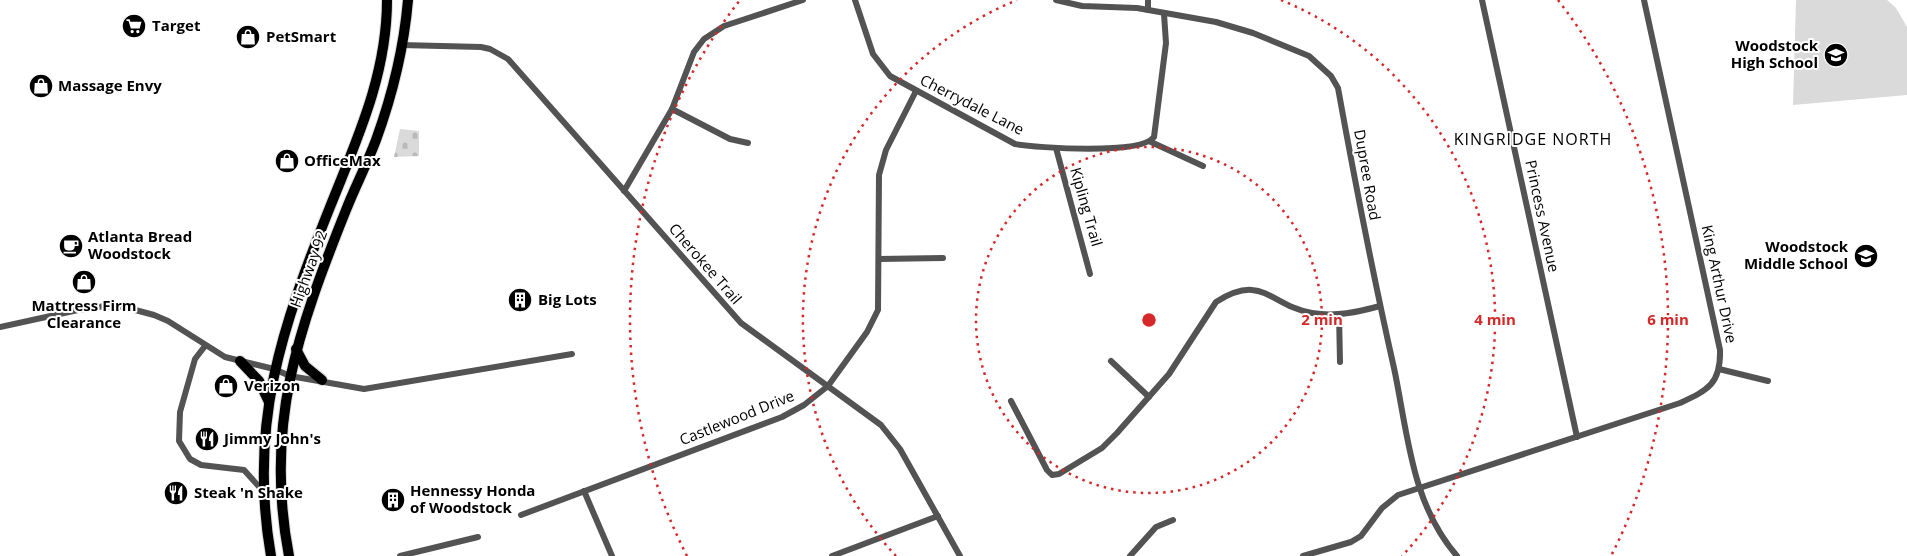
<svg xmlns="http://www.w3.org/2000/svg" width="1907" height="556" viewBox="0 0 1907 556" font-family="'Open Sans',sans-serif">
<style>
.cemetery{fill:url(#cemetery-stones)}
.garden{fill:#dadada}
.lines{fill:none;stroke-linecap:round;stroke-linejoin:round}
.primary-casing{stroke:#dbdbdb;stroke-width:12}
.minor{stroke:#535353;stroke-width:6}
.primary{stroke:#000;stroke-width:10}
.ring{fill:none;stroke:#d62828;stroke-width:2.5;stroke-dasharray:2.5 5}
.labels{text-anchor:middle;stroke-width:4;stroke-linejoin:round;paint-order:stroke}
.poi-label{font-size:15px;font-weight:bold;fill:#000;stroke:#fff;text-anchor:start}
.street-label{font-size:15px;fill:#000;stroke:#fff}
.neighbourhood-label{font-size:16px;letter-spacing:1px;fill:#000;stroke:#fff}
.centre{fill:#d62828;stroke:#fff;stroke-width:2.5}
.ring-label{font-size:15px;text-anchor:middle;font-weight:bold;fill:#d62828;stroke:#fff;stroke-width:4;stroke-linejoin:round;paint-order:stroke}
</style>
<defs>
<pattern id="cemetery-stones" width="16" height="16" patternUnits="userSpaceOnUse" patternTransform="scale(1.25)"><rect width="16" height="16" fill="#dadada"/><path d="M2 7V4a2 2 0 0 1 4 0v3zM10 15v-3a2 2 0 0 1 4 0v3z" fill="#b9b9b9"/></pattern>
</defs>
<rect width="100%" height="100%" fill="#fff"/>
<path class="cemetery" d="M400,129L419,131V156L394,157Z"/>
<path class="garden" d="M1796,0H1887L1896,8L1907,27V95L1793,105Z"/>
<g class="lines">
<g class="primary-casing">
<g id="primary">
<path d="M296,349L305,366L322,380"/>
<path d="M240,361L259,381L269,402"/>
<path d="M271,556C248,424 282,327 330,207C357,139 387,75 387,0"/>
<path d="M289,556C264,425 298,330 346,210C355,187 367,164 376,140C392,96 404,47 408,0"/>
</g>
</g>
<g class="minor">
<path d="M855,0L873,54L890,76L1015,144C1038,148 1141,155 1154,137L1166,43L1164,14"/>
<path d="M1056,0L1082,6L1137,8L1216,22L1253,33L1309,56L1331,76L1338,88C1355,182 1373,275 1394,368C1408,434 1411,503 1457,556"/>
<path d="M1148,0V10"/>
<path d="M1482,0L1577,437"/>
<path d="M401,45L481,47L490,49L508,59L741,323L881,425L900,449L960,556"/>
<path d="M672,109L730,139L748,143"/>
<path d="M1151,142L1203,166"/>
<path d="M1056,148L1090,274"/>
<path d="M624,191L672,109L694,52L704,39L724,26L803,0"/>
<path d="M879,259L943,258"/>
<path d="M1339,314L1340,362"/>
<path d="M0,327L78,310L105,306L124,307L154,315L168,321L225,357L274,369L290,376L364,389L572,354"/>
<path d="M205,346L195,359L180,412L179,441L190,459L201,465L244,470L262,490"/>
<path d="M1111,361L1149,397"/>
<path d="M1719,369L1768,381"/>
<path d="M1011,401L1047,470L1052,475L1059,474L1102,448L1117,433L1169,374L1216,302C1263,272 1270,306 1312,313C1336,317 1358,312 1380,306"/>
<path d="M584,491L612,556"/>
<path d="M521,515L782,417L804,405L828,386L867,332L878,310L879,175L886,150L916,91"/>
<path d="M400,556L478,537"/>
<path d="M832,556L938,516"/>
<path d="M1130,556L1156,527L1173,520"/>
<path d="M1303,556L1351,542L1361,536L1382,508L1398,495L1680,403C1708,390 1721,384 1720,350L1644,0"/>
</g>
<use href="#primary" class="primary"/>
</g>
<g class="ring">
<circle cx="1149" cy="320" r="173"/>
<path d="M896 556A346 346 0 0 1 1017 0M1281 0A346 346 0 0 1 1402 556"/>
<path d="M687 556A519 519 0 0 1 740 0M1558 0A519 519 0 0 1 1611 556"/>
</g>
<defs>
<g id="supermarket-disc" transform="scale(1.25)"><circle r="9.5" fill="#000" stroke="#fff"/><path d="M-6-5.5h2.5l.6 2H6L4.5 2H-2.5L-4.4-4H-6ZM-1.5 3.2a1.3 1.3 0 1 0 .1 0ZM3 3.2a1.3 1.3 0 1 0 .1 0Z" fill="#fff"/></g>
<g id="shop-disc" transform="scale(1.25)"><circle r="9.5" fill="#000" stroke="#fff"/><path d="M-5-2.5h2.3a2.7 3.5 0 0 1 5.4 0H5L5.5 6h-11ZM-1.5-2.5h3a1.5 2.3 0 0 0-3 0Z" fill="#fff"/></g>
<g id="school-disc" transform="scale(1.25)"><circle r="9.5" fill="#000" stroke="#fff"/><path d="M0-5L7-2L0 1L-7-2ZM-4 1L0 2.5L4 1V4Q0 6-4 4Z" fill="#fff"/></g>
<g id="cafe-disc" transform="scale(1.25)"><circle r="9.5" fill="#000" stroke="#fff"/><path d="M-5.5-4.5H6V0H3Q3 3.5 0 3.5H-2.5Q-5.5 3.5-5.5 0ZM3-3.2v2h1.7v-2ZM-6 4.5H4V6H-6Z" fill="#fff"/></g>
<g id="building-disc" transform="scale(1.25)"><circle r="9.5" fill="#000" stroke="#fff"/><path d="M-4-6H4V6H1V3H-1V6H-4ZM-2.5-4.3h1.7v1.8h-1.7ZM.8-4.3h1.7v1.8H.8ZM-2.5-1h1.7V.8h-1.7ZM.8-1h1.7V.8H.8Z" fill="#fff"/></g>
<g id="restaurant-disc" transform="scale(1.25)"><circle r="9.5" fill="#000" stroke="#fff"/><path d="M-5-6h1v4h1v-4h1v4h1v-4h1v5L-1.5 .5V6h-2V.5L-5-1ZM5-6V6H3V1.5H1.5Q1.5-4 5-6Z" fill="#fff"/></g>
</defs>
<g fill-rule="evenodd">
<use href="#supermarket-disc" x="134" y="26"/>
<use href="#shop-disc" x="248" y="37"/>
<use href="#school-disc" x="1836" y="55"/>
<use href="#shop-disc" x="41" y="86"/>
<use href="#shop-disc" x="287" y="161"/>
<use href="#cafe-disc" x="71" y="246"/>
<use href="#school-disc" x="1866" y="256"/>
<use href="#shop-disc" x="84" y="282"/>
<use href="#building-disc" x="520" y="300"/>
<use href="#shop-disc" x="226" y="386"/>
<use href="#restaurant-disc" x="207" y="439"/>
<use href="#restaurant-disc" x="176" y="493"/>
<use href="#building-disc" x="393" y="500"/>
</g>
<g class="labels">
<g class="poi-label">
<text x="152" y="31">Target</text>
<text x="266" y="42">PetSmart</text>
<text x="1818" y="51" text-anchor="end">Woodstock<tspan x="1818" dy="17">High School</tspan></text>
<text x="58" y="91">Massage Envy</text>
<text x="304" y="166">OfficeMax</text>
<text x="88" y="242">Atlanta Bread<tspan x="88" dy="17">Woodstock</tspan></text>
<text x="1848" y="252" text-anchor="end">Woodstock<tspan x="1848" dy="17">Middle School</tspan></text>
<text x="538" y="305">Big Lots</text>
<text x="84" y="311" text-anchor="middle">Mattress Firm<tspan x="84" dy="17">Clearance</tspan></text>
<text x="244" y="391">Verizon</text>
<text x="224" y="444">Jimmy John's</text>
<text x="410" y="496">Hennessy Honda<tspan x="410" dy="17">of Woodstock</tspan></text>
<text x="194" y="498">Steak 'n Shake</text>
</g>
<g class="street-label">
<text transform="translate(972 105) rotate(27)" y="5">Cherrydale Lane</text>
<text transform="translate(1367 175) rotate(80)" y="5">Dupree Road</text>
<text transform="translate(1086 207) rotate(74)" y="5">Kipling Trail</text>
<text transform="translate(1542 216) rotate(78)" y="5">Princess Avenue</text>
<text transform="translate(705 264) rotate(49)" y="5">Cherokee Trail</text>
<text transform="translate(309 269) rotate(-70)" y="5">Highway 92</text>
<text transform="translate(1719 284) rotate(78)" y="5">King Arthur Drive</text>
<text transform="translate(737 418) rotate(-22)" y="5">Castlewood Drive</text>
</g>
<g class="neighbourhood-label">
<text x="1533" y="145">KINGRIDGE NORTH</text>
</g>
</g>
<circle cx="1149" cy="320" r="8" class="centre"/>
<g class="ring-label">
<text x="1322" y="325">2 min</text>
<text x="1495" y="325">4 min</text>
<text x="1668" y="325">6 min</text>
</g>
</svg>
